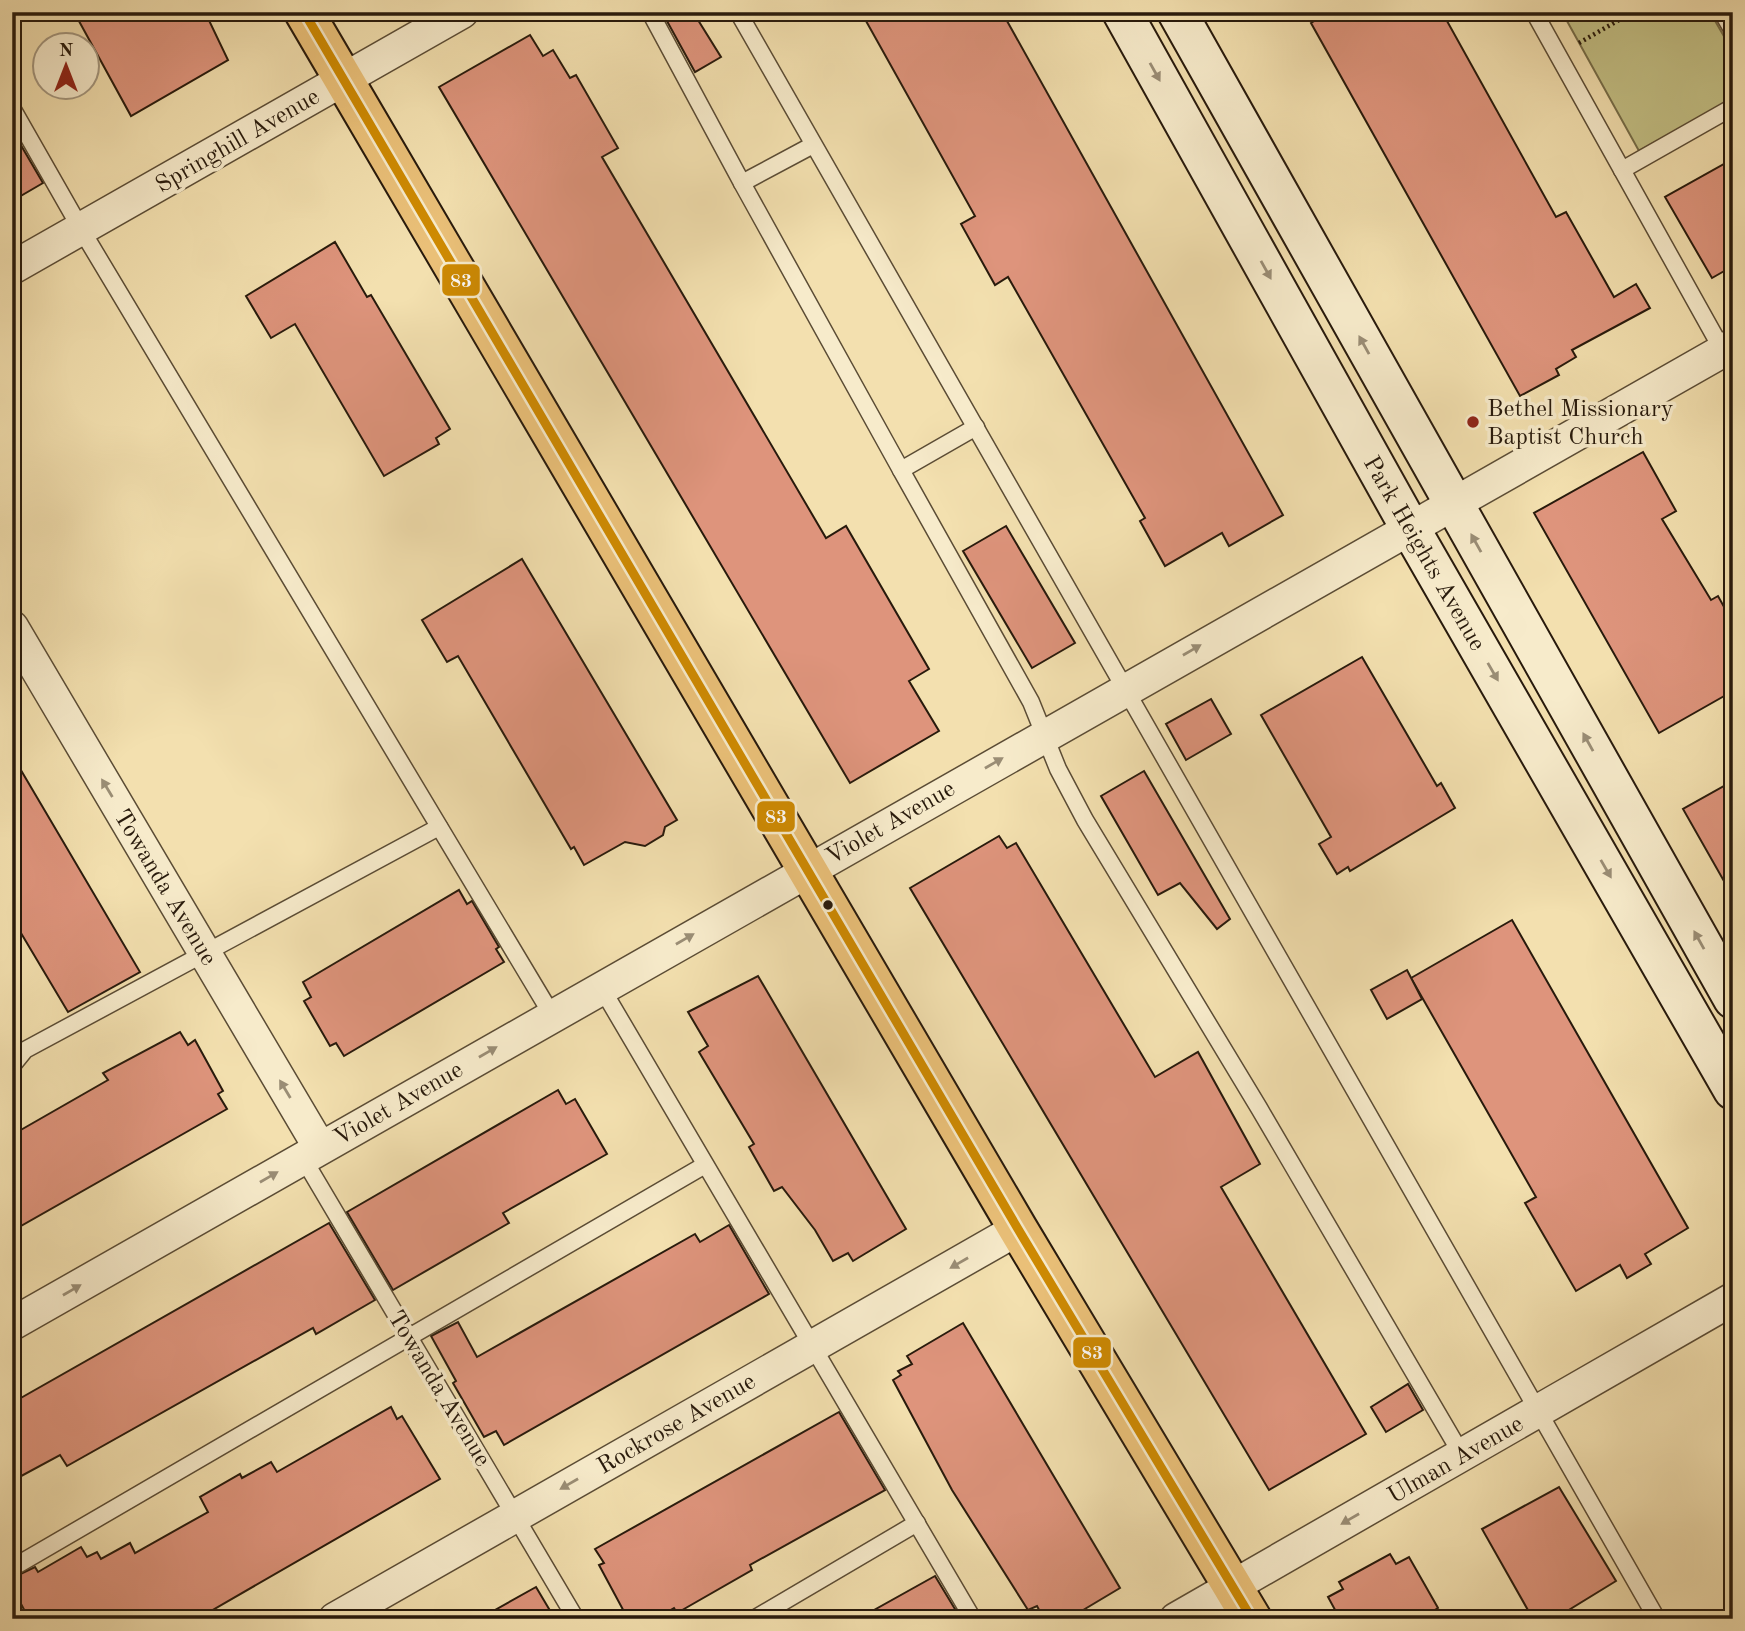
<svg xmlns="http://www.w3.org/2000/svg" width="1745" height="1631" viewBox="0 0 1745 1631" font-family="'Old Standard TT',serif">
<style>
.green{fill:#c3c085;stroke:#766d48;stroke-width:2}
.building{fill:#de947c;stroke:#281a0c;stroke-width:2}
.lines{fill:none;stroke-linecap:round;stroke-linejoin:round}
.service-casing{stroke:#5b4c35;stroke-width:19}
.minor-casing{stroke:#5b4c35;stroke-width:35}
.secondary-casing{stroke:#281a0c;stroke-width:42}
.primary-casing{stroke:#281a0c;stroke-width:42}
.path{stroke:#281a0c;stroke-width:4.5;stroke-dasharray:2 3.5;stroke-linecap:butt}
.service{stroke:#f7ebcb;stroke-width:16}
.minor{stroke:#f7ebcb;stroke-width:32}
.secondary{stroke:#f7ebcb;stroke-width:38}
.primary{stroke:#eac078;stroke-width:38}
.bus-1-casing{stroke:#f7ebcb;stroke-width:14}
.bus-1{stroke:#ce8a02;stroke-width:9}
.oneway{fill:#9a8d75}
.poi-dot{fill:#8f2418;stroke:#f7ebcb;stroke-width:2.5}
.bus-dot{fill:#281a0c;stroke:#f7ebcb;stroke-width:2.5}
.labels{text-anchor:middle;stroke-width:7;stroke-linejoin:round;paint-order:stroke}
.street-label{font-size:24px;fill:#281a0c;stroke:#f7ebcb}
.poi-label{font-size:24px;fill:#281a0c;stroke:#f7ebcb;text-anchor:start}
.line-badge{stroke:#f7ebcb;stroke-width:2.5}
.badge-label{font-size:19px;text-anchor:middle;font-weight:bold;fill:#fff}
</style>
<rect width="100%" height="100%" fill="#f3e0af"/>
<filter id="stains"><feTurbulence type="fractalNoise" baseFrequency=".00286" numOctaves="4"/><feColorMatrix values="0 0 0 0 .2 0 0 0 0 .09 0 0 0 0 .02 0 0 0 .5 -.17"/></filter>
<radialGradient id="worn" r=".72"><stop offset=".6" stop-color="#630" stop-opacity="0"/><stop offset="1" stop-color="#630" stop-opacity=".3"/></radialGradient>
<path class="green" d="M1562,12H1710L1733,52V99L1639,151Z"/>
<g class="building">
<path d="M74,12H205L228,60L131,116Z"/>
<path d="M662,12H693L721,57L695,72Z"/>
<path d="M861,12H1002L1283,515L1229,546L1222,533L1165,566L1140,521L1145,518L1008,277L995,285L961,224L975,216Z"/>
<path d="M1329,12H1442L1556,217L1566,212L1614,297L1636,284L1650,308L1572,350L1576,357L1556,369L1559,375L1520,396L1311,23Z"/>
<path d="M530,35L543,56L553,50L570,78L576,75L618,148L602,157L826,538L846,526L929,669L909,681L939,731L850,783L439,87Z"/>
<path d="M12,130L43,183L12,201Z"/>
<path d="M1733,159V266L1712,278L1665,197Z"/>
<path d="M335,242L367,297L371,295L450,429L436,438L439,444L384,476L295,324L271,338L246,296Z"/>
<path d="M1643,452L1676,511L1662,519L1711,600L1718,596L1733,623V691L1659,733L1534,513Z"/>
<path d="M1006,526L1075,643L1032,668L963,551Z"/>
<path d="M522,559L677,820L665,827L663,835L645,846L625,842L584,865L574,847L571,849L458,656L447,662L422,620Z"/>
<path d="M1362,657L1437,786L1441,783L1455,808L1350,871L1348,867L1337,874L1319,844L1331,837L1261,715Z"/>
<path d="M1211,699L1231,734L1186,760L1166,724Z"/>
<path d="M12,755L140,972L68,1012L12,918Z"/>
<path d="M1144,771L1230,919L1217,929L1180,883L1158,895L1101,796Z"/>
<path d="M1733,781V897L1683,809Z"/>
<path d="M999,836L1007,848L1016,843L1155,1077L1198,1052L1260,1164L1221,1187L1366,1434L1269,1490L910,888Z"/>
<path d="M459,890L467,904L472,901L499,947L496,949L504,962L344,1056L336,1043L330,1046L304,1001L311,997L303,982Z"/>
<path d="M1512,920L1688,1228L1645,1254L1651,1264L1627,1278L1620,1265L1576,1291L1525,1203L1536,1197L1411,978Z"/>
<path d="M1407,970L1422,999L1387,1019L1371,990Z"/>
<path d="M758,976L906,1229L853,1261L848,1253L833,1261L815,1230L782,1187L774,1191L749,1147L754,1144L699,1052L708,1046L688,1012Z"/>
<path d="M180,1032L188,1045L195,1040L223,1091L218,1094L227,1109L12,1231V1135L108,1080L103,1073Z"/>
<path d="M558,1090L566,1104L575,1099L607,1154L503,1213L509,1223L393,1290L347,1212Z"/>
<path d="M329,1223L375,1300L316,1334L313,1328L67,1466L60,1455L12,1481V1403Z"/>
<path d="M729,1225L769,1294L504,1445L496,1431L484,1437L453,1383L456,1381L431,1336L458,1322L477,1357L695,1234L700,1242Z"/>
<path d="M963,1323L1120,1588L1068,1619H1044L1037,1606L1028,1610L952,1490L893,1380L901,1375L898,1371L912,1364L907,1356Z"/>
<path d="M1408,1384L1423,1410L1386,1432L1371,1407Z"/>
<path d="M391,1407L397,1419L402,1416L440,1479L197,1619H29L12,1587V1578L35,1567L38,1572L81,1547L87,1557L97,1552L101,1559L130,1543L135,1553L208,1512L200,1497L240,1474L242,1478L271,1462L277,1472Z"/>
<path d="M839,1412L885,1490L750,1565L752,1570L677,1613L674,1608L655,1619H628L599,1565L604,1563L595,1549Z"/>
<path d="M1559,1487L1616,1581L1554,1619H1533L1482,1529Z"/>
<path d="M1390,1554L1396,1564L1409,1557L1438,1608L1420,1619H1340L1328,1597L1343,1589L1339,1582Z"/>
<path d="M935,1576L961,1619H858Z"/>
<path d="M536,1587L555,1619H479Z"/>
</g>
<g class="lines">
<g class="service-casing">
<g id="service">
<path d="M650,12L742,183"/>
<path d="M738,12L1657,1619"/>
<path d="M1534,12L1733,369"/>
<path d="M1722,12L1733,31"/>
<path d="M12,108L81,229L552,1015"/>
<path d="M813,145L742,183L901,470L976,427"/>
<path d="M1622,170L1733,107"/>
<path d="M901,470L1031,702L1058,769L1085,820L1259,1108L1462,1455"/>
<path d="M601,987L973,1619"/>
<path d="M12,1066L25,1050L439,827"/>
<path d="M303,1158L576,1619"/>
<path d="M12,1568L705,1165"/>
<path d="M754,1619L917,1523"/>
</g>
</g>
<g class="minor-casing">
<g id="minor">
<path d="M12,268L462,12"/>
<path d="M12,627L320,1148"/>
<path d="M12,1324L1733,345"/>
<path d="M335,1619L1018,1229"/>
<path d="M1176,1619L1733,1299"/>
</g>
</g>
<g class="secondary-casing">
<g id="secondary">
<path d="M1122,12L1410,528L1733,1090"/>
<path d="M1177,12L1733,999"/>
</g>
</g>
<g class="primary-casing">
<path id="primary" d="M304,12L1018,1229L1252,1619"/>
</g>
<path class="path" d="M1579,43L1633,12"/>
<use href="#service" class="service"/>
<use href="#minor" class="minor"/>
<use href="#secondary" class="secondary"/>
<use href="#primary" class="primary"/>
<g class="bus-1-casing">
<path id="bus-1" d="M304,12L1018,1229L1252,1619"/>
</g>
<use href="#bus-1" class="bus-1"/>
</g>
<defs><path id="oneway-solid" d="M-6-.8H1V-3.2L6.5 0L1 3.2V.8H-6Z" transform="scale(1.75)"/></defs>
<g class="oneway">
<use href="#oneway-solid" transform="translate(1155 72) rotate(61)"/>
<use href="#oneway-solid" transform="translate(1266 270) rotate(61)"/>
<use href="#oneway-solid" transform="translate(1364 345) rotate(-119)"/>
<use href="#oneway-solid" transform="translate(1476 543) rotate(-119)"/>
<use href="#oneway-solid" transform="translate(1192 650) rotate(-30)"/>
<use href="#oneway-solid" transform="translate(1493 672) rotate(60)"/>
<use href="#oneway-solid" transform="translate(1588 742) rotate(-119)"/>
<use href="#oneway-solid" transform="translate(994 763) rotate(-30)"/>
<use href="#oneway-solid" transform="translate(107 788) rotate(-121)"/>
<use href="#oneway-solid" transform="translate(1606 869) rotate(60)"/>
<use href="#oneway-solid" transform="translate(685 939) rotate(-30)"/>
<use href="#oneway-solid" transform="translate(1699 940) rotate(-119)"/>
<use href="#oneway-solid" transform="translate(488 1052) rotate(-30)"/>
<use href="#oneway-solid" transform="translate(285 1089) rotate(-121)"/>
<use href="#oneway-solid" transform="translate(269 1177) rotate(-30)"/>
<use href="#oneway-solid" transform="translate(959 1263) rotate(150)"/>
<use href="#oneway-solid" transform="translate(72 1290) rotate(-30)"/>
<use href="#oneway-solid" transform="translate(569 1484) rotate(150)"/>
<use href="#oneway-solid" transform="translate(1350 1519) rotate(150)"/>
</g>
<circle class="poi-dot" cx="1473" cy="422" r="7"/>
<circle class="bus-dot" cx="828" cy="905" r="6"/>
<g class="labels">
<g class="street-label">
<text transform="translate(237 140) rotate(-30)" y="8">Springhill Avenue</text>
<text transform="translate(1425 553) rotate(60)" y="8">Park Heights Avenue</text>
<text transform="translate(890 822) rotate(-30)" y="8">Violet Avenue</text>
<text transform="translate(166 887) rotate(59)" y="8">Towanda Avenue</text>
<text transform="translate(398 1103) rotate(-30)" y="8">Violet Avenue</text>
<text transform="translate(440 1388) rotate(59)" y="8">Towanda Avenue</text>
<text transform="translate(676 1423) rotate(-30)" y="8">Rockrose Avenue</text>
<text transform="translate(1455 1459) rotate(-30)" y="8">Ulman Avenue</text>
</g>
<g class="poi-label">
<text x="1487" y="416">Bethel Missionary<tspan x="1487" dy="28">Baptist Church</tspan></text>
</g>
</g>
<g class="line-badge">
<rect x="441" y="263" width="40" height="34" rx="7" fill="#ce8a02"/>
<rect x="756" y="800" width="40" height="33" rx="7" fill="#ce8a02"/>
<rect x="1072" y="1336" width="40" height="33" rx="7" fill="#ce8a02"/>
</g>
<g class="badge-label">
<text x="461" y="287">83</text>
<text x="776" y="823">83</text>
<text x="1092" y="1359">83</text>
</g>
<rect width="1745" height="1631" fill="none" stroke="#f3e0af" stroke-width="42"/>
<rect x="14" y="14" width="1717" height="1603" fill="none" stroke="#281a0c" stroke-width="3.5"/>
<rect x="21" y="21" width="1703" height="1589" fill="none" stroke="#281a0c" stroke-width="2"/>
<g transform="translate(66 66)"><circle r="33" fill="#f7ebcb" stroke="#a4977f" stroke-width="2"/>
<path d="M0-5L12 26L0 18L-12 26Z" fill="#8f2418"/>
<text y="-10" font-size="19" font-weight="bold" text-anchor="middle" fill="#281a0c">N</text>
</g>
<rect width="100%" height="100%" filter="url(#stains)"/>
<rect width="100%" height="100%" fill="url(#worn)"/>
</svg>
